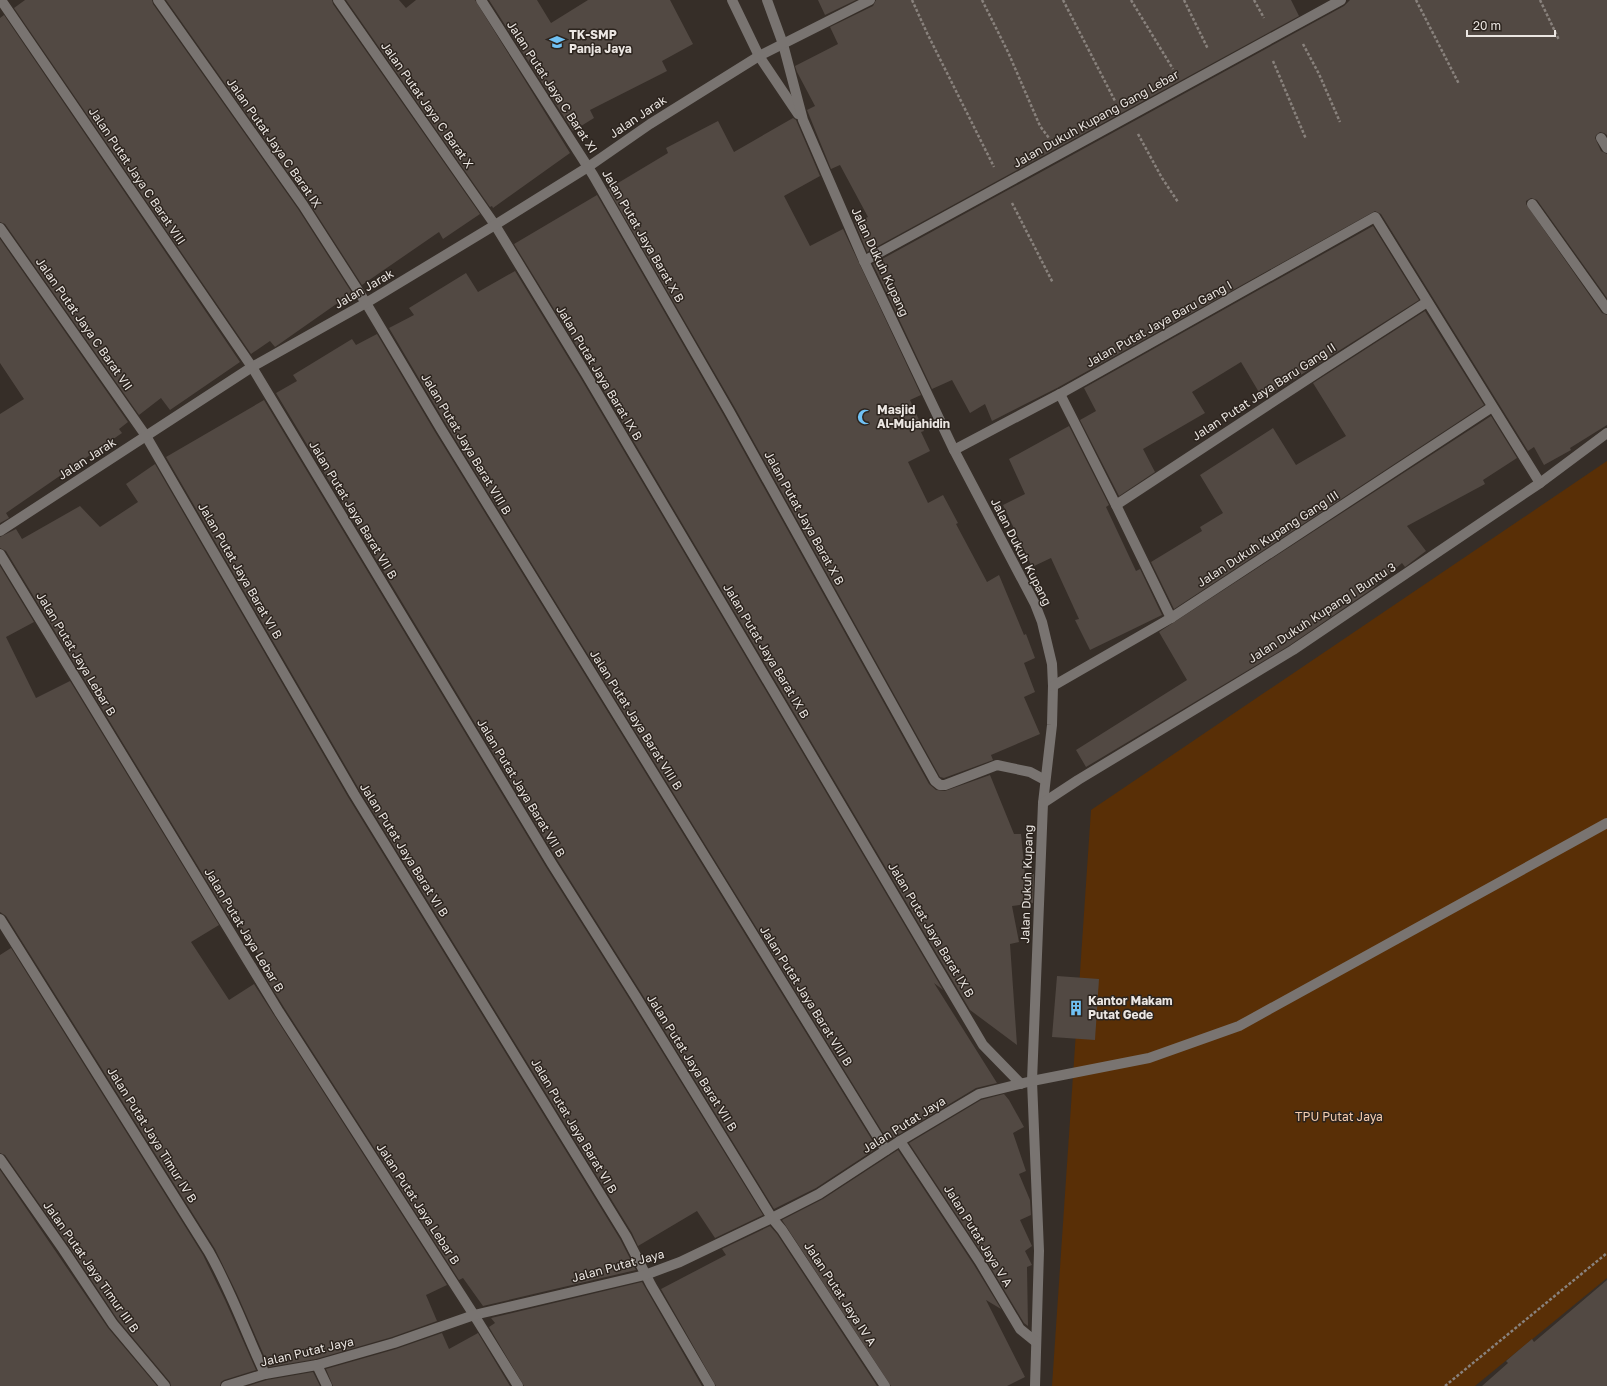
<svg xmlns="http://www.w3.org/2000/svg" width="1607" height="1386" font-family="'Golos Text',sans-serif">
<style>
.green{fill:#592f06}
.building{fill:#524943}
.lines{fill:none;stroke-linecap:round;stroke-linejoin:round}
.path{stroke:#89827d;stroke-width:2.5;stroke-dasharray:3 2;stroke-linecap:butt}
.minor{stroke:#797471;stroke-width:10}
.labels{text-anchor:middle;stroke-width:3;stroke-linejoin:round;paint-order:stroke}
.poi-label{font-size:12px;font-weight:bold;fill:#ebe6e2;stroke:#2c241e;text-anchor:start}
.street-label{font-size:12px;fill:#ebe6e2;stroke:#2c241e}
.park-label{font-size:12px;fill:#f4ccaf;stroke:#2c241e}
</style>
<rect width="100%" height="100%" fill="#362e28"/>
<polygon class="green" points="1607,461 1607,1278 1475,1386 1052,1386 1091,810"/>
<g class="building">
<polygon points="25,0 152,0 153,4 298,209 352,293 275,347 270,341 251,354 14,8"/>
<polygon points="166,0 332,0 333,4 480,214 443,239 439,232 362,285 308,201"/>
<polygon points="346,0 399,0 406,8 416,0 475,0 570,153 493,208 492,206 490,207"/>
<polygon points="489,0 537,0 551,23 588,0 670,0 693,44 662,61 667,71 590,110 594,118 573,131"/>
<polygon points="818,0 856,0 825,15"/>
<polygon points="876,0 1291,0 1299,16 867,252 855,223 868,217 840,165 831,169 807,110 815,106 797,72 795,66 838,44 830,27 873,6"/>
<polygon points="1350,0 1607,0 1607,135 1604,133 1600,132 1596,135 1595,138 1601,151 1607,154 1607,298 1537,200 1531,198 1526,201 1526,204 1602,313 1607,315 1607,425 1570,448 1571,450 1544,465 1534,447 1528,451 1381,214 1375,211 1057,388 992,421 985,404 970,413 952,380 932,389 873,264 1344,6"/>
<polygon points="4,15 240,362 170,410 161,398 139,415 5,224 0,222 0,18"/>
<polygon points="793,118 796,120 820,176 784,196 810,246 843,229 921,395 910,400 924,431 921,432 930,451 908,462 928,503 943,495 958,523 956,524 987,582 999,575 1024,635 1026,634 1035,658 1024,663 1035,692 1024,697 1040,734 991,755 993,760 944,778 940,777 735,408 608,189 668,153 666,148 718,121 734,152"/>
<polygon points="597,195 723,414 929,784 936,790 945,791 990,775 1014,834 1021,834 1025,875 1034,874 1033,903 1012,906 1019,942 1010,944 1017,1045 970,1010 592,371 514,244"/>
<polygon points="1373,226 1419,300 1263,399 1241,362 1192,392 1205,413 1143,449 1155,472 1119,496 1080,420 1096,411 1084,388"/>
<polygon points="0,239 128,422 119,429 122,433 6,513 9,518 0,523 0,414 24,399 0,363"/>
<polygon points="515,271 580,377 943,990 934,983 997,1083 976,1088 888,1141 447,426 389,328 414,315 409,308 466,273 478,292"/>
<polygon points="1425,311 1484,405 1174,609 1151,562 1202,531 1200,527 1223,513 1200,475 1273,428 1296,465 1346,436 1313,383"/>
<polygon points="377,334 435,432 877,1148 816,1188 774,1209 642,994 558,861 276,393 297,381 293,375 352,339 356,345"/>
<polygon points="264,400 546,867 630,1000 763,1215 715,1238 697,1211 638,1246 632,1233 360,791 166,457"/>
<polygon points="1491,416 1517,458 1483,480 1485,484 1407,526 1426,551 1405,567 1402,563 1372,589 1290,645 1086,767 1076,750 1187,680 1159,632"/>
<polygon points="1069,426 1109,505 1106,507 1136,571 1140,569 1162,615 1090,650 1075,620 1079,619 1051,558 1032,567 1003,505 1025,494 1009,459"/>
<polygon points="155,464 348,797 620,1239 636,1270 483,1306 463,1278 459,1280 285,1009 265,977 270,973 236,920 233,922 231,918 230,919 6,551 0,548 0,537 16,529 22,539 80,506 100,527 138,502 126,484"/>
<polygon points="0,566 34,622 6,637 36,698 70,681 219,925 191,942 229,1000 254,984 447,1285 426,1295 437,1321 392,1337 316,1359 269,1367 237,1294 215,1249 6,916 0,912"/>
<polygon points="11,948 203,1255 225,1300 256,1370 224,1380 221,1382 220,1386 171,1386 170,1382 118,1320 68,1245 5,1155 0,1153 0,955"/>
<polygon points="1057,976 1099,979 1095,1040 1052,1037"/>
<polygon points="1004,1094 1009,1100 1024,1127 1013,1133 1026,1171 1019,1174 1030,1200 1031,1215 1020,1220 1032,1246 1025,1251 1032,1265 1027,1267 1028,1326 1024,1323 985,1258 909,1143 981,1100"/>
<polygon points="898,1150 974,1265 1001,1309 986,1300 1025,1377 1007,1386 891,1386 782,1220 823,1199"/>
<polygon points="0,1170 108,1328 157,1386 0,1386"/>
<polygon points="770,1226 777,1234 877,1386 716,1386 661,1289 726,1255 722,1249"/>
<polygon points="1607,1280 1607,1386 1482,1386 1508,1363 1506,1361 1532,1339 1534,1342"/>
<polygon points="642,1282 702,1386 524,1386 489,1327 495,1323 491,1318"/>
<polygon points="442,1333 449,1349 478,1333 510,1386 333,1386 326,1369 396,1349"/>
<polygon points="313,1372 320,1386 248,1386 267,1380"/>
</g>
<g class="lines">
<g class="path">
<polyline points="912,0 927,33 994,167"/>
<polyline points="982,0 1008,52 1040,126 1049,138"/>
<polyline points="1063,0 1115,101"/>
<polyline points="1131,0 1173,69"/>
<polyline points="1184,0 1208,49"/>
<polyline points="1254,0 1264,18"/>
<polyline points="1416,0 1459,84"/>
<polyline points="1540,0 1559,40"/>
<polyline points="1303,44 1319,74 1340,122"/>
<polyline points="1273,61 1306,139"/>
<polyline points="1138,134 1162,178 1178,202"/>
<polyline points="1012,203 1053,283"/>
<polyline points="1445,1386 1607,1253"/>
</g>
<g class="minor">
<polyline points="1,0 252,367 552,864 636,997 772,1218 782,1230 885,1386"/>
<polyline points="158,0 303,205 366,303 441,429 886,1150"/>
<polyline points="338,0 495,225 586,374 983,1045 1021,1084"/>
<polyline points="481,0 593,175 729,411 935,781 940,785 945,785 997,765 1030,772 1045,780"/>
<polyline points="732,0 759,56 798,114"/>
<polyline points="767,0 783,44 803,120 864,261 954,450 1035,604 1042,622 1052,664 1053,686 1052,725 1043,803 1032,1081 1039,1251 1035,1386"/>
<polyline points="1601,138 1607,148"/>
<polyline points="1532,204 1607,309"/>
<polyline points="0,228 146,436 354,794 626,1236 651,1285 710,1386"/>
<polyline points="864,261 1341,0"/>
<polyline points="1060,394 1116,505 1171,618"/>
<polyline points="954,450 1060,394 1375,217 1540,483"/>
<polyline points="1116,505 1323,369 1427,302"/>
<polyline points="0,531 252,367 366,303 495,225 588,167 650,124 759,56 870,0"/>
<polyline points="0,554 279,1012 474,1315 518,1386"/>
<polyline points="1053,686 1171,618 1492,407"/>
<polyline points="1043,803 1078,780 1293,650 1540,483 1607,433"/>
<path d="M0,919L209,1252C231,1291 246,1333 265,1374"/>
<polyline points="900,1141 980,1262 1020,1329 1036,1342"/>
<polyline points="0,1159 63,1249 113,1324 165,1386"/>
<polyline points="317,1365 327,1386"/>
<polyline points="226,1386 265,1374 317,1365 394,1343 474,1315 645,1275 680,1262 772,1218 819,1194 900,1141 979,1094 1032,1081 1149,1058 1239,1026 1607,823"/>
</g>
</g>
<defs>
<g id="school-bare" transform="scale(1.2)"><path d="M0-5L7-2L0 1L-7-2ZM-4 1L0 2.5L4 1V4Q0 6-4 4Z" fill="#70c1f4" stroke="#2c241e" stroke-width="2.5" paint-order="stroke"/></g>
<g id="mosque-bare" transform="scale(1.2)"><path d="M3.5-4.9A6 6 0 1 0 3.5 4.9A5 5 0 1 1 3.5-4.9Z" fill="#70c1f4" stroke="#2c241e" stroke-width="2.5" paint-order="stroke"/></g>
<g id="building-bare" transform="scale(1.2)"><path d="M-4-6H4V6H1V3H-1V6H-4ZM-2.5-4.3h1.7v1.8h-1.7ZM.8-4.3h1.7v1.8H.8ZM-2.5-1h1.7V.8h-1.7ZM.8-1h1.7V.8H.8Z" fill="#70c1f4" stroke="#2c241e" stroke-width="2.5" paint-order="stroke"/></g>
</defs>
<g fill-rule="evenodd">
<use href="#school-bare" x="557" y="42"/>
<use href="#mosque-bare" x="865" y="417"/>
<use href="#building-bare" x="1076" y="1008"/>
</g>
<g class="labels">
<g class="poi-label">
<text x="569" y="39">TK-SMP<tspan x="569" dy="14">Panja Jaya</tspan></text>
<text x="877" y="414">Masjid<tspan x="877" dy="14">Al-Mujahidin</tspan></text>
<text x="1088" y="1005">Kantor Makam<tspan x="1088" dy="14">Putat Gede</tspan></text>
</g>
<g class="street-label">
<text transform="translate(552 87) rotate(57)" y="4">Jalan Putat Jaya C Barat XI</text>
<text transform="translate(427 105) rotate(55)" y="4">Jalan Putat Jaya C Barat X</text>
<text transform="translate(638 117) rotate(-34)" y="4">Jalan Jarak</text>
<text transform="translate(1096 119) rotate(-29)" y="4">Jalan Dukuh Kupang Gang Lebar</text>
<text transform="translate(274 143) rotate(55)" y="4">Jalan Putat Jaya C Barat IX</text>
<text transform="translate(137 176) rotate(56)" y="4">Jalan Putat Jaya C Barat VIII</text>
<text transform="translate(643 236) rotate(60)" y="4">Jalan Putat Jaya Barat X B</text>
<text transform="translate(880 262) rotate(65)" y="4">Jalan Dukuh Kupang</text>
<text transform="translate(364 289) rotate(-30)" y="4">Jalan Jarak</text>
<text transform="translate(84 324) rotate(55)" y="4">Jalan Putat Jaya C Barat VII</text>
<text transform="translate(1159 324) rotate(-29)" y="4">Jalan Putat Jaya Baru Gang I</text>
<text transform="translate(599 373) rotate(59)" y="4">Jalan Putat Jaya Barat IX B</text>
<text transform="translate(1264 392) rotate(-33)" y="4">Jalan Putat Jaya Baru Gang II</text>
<text transform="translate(466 444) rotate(59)" y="4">Jalan Putat Jaya Barat VIII B</text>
<text transform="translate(87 459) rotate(-33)" y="4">Jalan Jarak</text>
<text transform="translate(353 510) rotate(59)" y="4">Jalan Putat Jaya Barat VII B</text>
<text transform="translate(804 518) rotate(61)" y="4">Jalan Putat Jaya Barat X B</text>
<text transform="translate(1268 539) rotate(-33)" y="4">Jalan Dukuh Kupang Gang III</text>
<text transform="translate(1021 552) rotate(63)" y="4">Jalan Dukuh Kupang</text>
<text transform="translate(240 571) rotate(60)" y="4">Jalan Putat Jaya Barat VI B</text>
<text transform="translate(1322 613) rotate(-33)" y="4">Jalan Dukuh Kupang I Buntu 3</text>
<text transform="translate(766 651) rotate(59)" y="4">Jalan Putat Jaya Barat IX B</text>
<text transform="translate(76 654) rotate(59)" y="4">Jalan Putat Jaya Lebar B</text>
<text transform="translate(636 720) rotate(58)" y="4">Jalan Putat Jaya Barat VIII B</text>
<text transform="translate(521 788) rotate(59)" y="4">Jalan Putat Jaya Barat VII B</text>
<text transform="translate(404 850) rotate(58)" y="4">Jalan Putat Jaya Barat VI B</text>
<text transform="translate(1027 884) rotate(-88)" y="4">Jalan Dukuh Kupang</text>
<text transform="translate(244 930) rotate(59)" y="4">Jalan Putat Jaya Lebar B</text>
<text transform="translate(931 930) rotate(59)" y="4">Jalan Putat Jaya Barat IX B</text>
<text transform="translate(806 996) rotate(58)" y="4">Jalan Putat Jaya Barat VIII B</text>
<text transform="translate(692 1063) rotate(58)" y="4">Jalan Putat Jaya Barat VII B</text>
<text transform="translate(904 1125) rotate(-32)" y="4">Jalan Putat Jaya</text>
<text transform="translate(574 1126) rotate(59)" y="4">Jalan Putat Jaya Barat VI B</text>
<text transform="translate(152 1135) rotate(58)" y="4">Jalan Putat Jaya Timur IV B</text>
<text transform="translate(418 1204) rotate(57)" y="4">Jalan Putat Jaya Lebar B</text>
<text transform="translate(978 1236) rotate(58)" y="4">Jalan Putat Jaya V A</text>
<text transform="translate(618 1266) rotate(-15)" y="4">Jalan Putat Jaya</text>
<text transform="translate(91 1267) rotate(55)" y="4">Jalan Putat Jaya Timur III B</text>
<text transform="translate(840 1294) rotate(57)" y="4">Jalan Putat Jaya IV A</text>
<text transform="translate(307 1352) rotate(-13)" y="4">Jalan Putat Jaya</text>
</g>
<g class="park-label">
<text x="1339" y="1121">TPU Putat Jaya</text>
</g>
</g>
<path d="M1467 30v6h88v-6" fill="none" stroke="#ebe6e2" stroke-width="2"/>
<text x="1473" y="30" font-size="12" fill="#ebe6e2" stroke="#2c241e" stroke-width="3" paint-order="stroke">20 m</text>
</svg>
